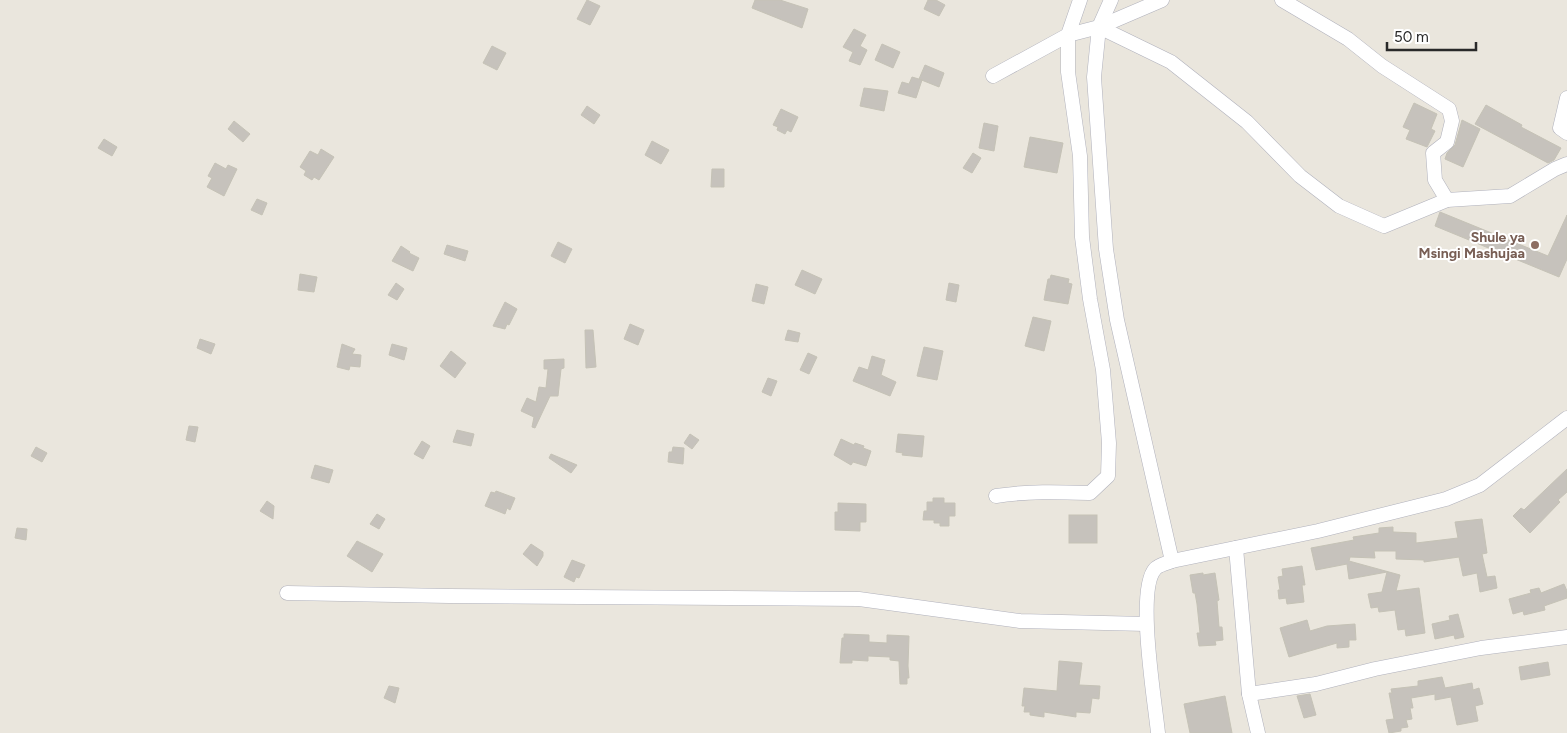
<svg xmlns="http://www.w3.org/2000/svg" width="1567" height="733" font-family="Figtree,sans-serif">
<style>
.building{fill:#c6c2bc;stroke:#c5c2b6}
.lines{fill:none;stroke-linecap:round;stroke-linejoin:round}
.street-casing{stroke:#b0b1bc;stroke-width:15}
.street{stroke:#fff;stroke-width:14}
.education-dot{fill:#8d6e63;stroke:#fff;stroke-width:2}
.labels{text-anchor:middle;stroke-width:4;stroke-linejoin:round;paint-order:stroke}
.education-label{font-size:14px;font-weight:bold;fill:#785e54;stroke:#fff;text-anchor:end}
</style>
<rect width="100%" height="100%" fill="#eae6dd"/>
<g class="building">
<polygon points="587,0 600,6 590,25 577,19"/>
<polygon points="755,0 780,0 808,9 802,28 752,8"/>
<polygon points="928,0 936,0 945,5 939,16 924,9"/>
<polygon points="854,29 866,35 860,46 867,50 860,65 849,61 853,52 843,47"/>
<polygon points="882,44 900,52 893,68 875,60"/>
<polygon points="492,46 506,53 497,70 483,63"/>
<polygon points="925,65 944,73 939,87 919,79"/>
<polygon points="912,77 922,80 916,98 898,93 902,82 909,84"/>
<polygon points="864,88 888,91 884,111 860,106"/>
<polygon points="1414,103 1437,114 1431,129 1435,131 1427,147 1406,139 1410,130 1403,127"/>
<polygon points="1486,105 1522,125 1521,127 1561,148 1554,160 1548,163 1475,124"/>
<polygon points="587,106 600,115 594,124 581,115"/>
<polygon points="781,109 798,117 791,132 787,130 785,134 777,130 778,127 773,125"/>
<polygon points="1462,120 1480,129 1463,167 1445,159 1447,153 1455,145"/>
<polygon points="234,121 250,134 243,142 228,129"/>
<polygon points="984,123 998,126 994,151 979,148"/>
<polygon points="1030,137 1063,143 1057,173 1024,167"/>
<polygon points="104,139 117,147 112,156 98,148"/>
<polygon points="652,141 669,150 661,164 645,155"/>
<polygon points="321,149 334,157 319,180 314,177 312,180 304,175 306,171 300,167 310,151 318,155"/>
<polygon points="973,153 981,158 972,173 963,168"/>
<polygon points="215,163 226,169 228,165 237,169 224,196 207,187 212,178 208,176"/>
<polygon points="712,169 724,169 724,187 711,187"/>
<polygon points="257,199 267,203 262,215 251,210"/>
<polygon points="1440,212 1548,256 1567,215 1567,259 1559,277 1435,226"/>
<polygon points="558,242 572,249 565,263 551,256"/>
<polygon points="447,245 468,251 465,261 444,254"/>
<polygon points="401,246 410,252 409,253 419,258 413,271 392,261"/>
<polygon points="802,270 822,279 815,294 795,285"/>
<polygon points="300,274 317,277 314,292 298,290"/>
<polygon points="1051,275 1069,279 1068,283 1072,284 1068,304 1044,300 1048,279 1050,279"/>
<polygon points="396,283 404,289 397,300 388,295"/>
<polygon points="949,283 959,285 956,302 946,300"/>
<polygon points="756,284 768,287 764,304 752,301"/>
<polygon points="505,302 517,309 509,325 507,324 505,329 493,326"/>
<polygon points="1033,317 1051,321 1044,351 1025,346"/>
<polygon points="630,324 644,330 638,345 624,339"/>
<polygon points="585,330 593,330 596,367 586,368"/>
<polygon points="788,330 800,333 798,342 785,340"/>
<polygon points="200,339 215,344 211,354 197,348"/>
<polygon points="342,344 355,349 352,354 361,355 360,367 350,366 349,370 337,367"/>
<polygon points="392,344 407,348 404,360 389,355"/>
<polygon points="924,347 943,351 937,380 917,376"/>
<polygon points="451,351 466,363 455,378 440,366"/>
<polygon points="808,353 817,357 809,374 800,370"/>
<polygon points="872,356 885,360 881,375 896,382 890,396 853,381 859,367 868,370"/>
<polygon points="564,359 564,368 561,369 558,396 550,396 535,428 532,427 534,417 521,411 527,398 536,402 539,387 546,388 548,369 544,369 544,360"/>
<polygon points="768,378 777,381 771,396 762,392"/>
<polygon points="189,426 198,427 195,442 186,440"/>
<polygon points="457,430 474,434 471,446 453,442"/>
<polygon points="690,434 699,440 692,449 684,443"/>
<polygon points="898,434 924,436 922,457 902,455 903,453 896,452"/>
<polygon points="841,439 854,445 855,443 864,446 863,448 871,451 866,466 853,462 851,465 834,455"/>
<polygon points="422,441 430,446 423,459 414,454"/>
<polygon points="36,447 47,453 42,462 31,456"/>
<polygon points="673,447 684,448 683,464 668,462 669,452 672,452"/>
<polygon points="551,454 577,465 571,473 549,458"/>
<polygon points="315,465 333,470 329,483 311,478"/>
<polygon points="1567,469 1567,492 1558,500 1560,502 1530,533 1513,516 1521,508 1524,510"/>
<polygon points="496,491 515,498 510,510 507,508 505,514 485,506 491,492 495,493"/>
<polygon points="933,498 944,498 944,503 955,503 955,516 949,516 949,526 940,526 940,523 934,523 934,520 923,520 924,511 927,511 927,502 933,502"/>
<polygon points="267,501 274,506 273,519 260,511"/>
<polygon points="838,503 866,504 866,522 860,522 860,531 835,530 835,512 838,512"/>
<polygon points="377,514 385,519 379,529 370,524"/>
<rect x="1069" y="515" width="28" height="28"/>
<polygon points="1482,519 1487,553 1482,554 1487,577 1495,576 1497,588 1480,592 1477,573 1463,576 1459,557 1424,562 1424,560 1396,559 1396,551 1374,551 1375,558 1350,557 1349,561 1400,575 1396,591 1419,588 1425,633 1406,636 1405,629 1398,630 1395,610 1379,612 1378,607 1371,608 1368,594 1382,592 1387,572 1349,579 1347,564 1316,570 1311,548 1354,540 1353,537 1379,533 1379,528 1393,527 1393,532 1416,533 1416,543 1458,538 1455,522"/>
<polygon points="17,528 27,529 26,540 15,538"/>
<polygon points="357,541 383,554 372,572 347,556"/>
<polygon points="531,544 543,552 543,556 537,566 523,554"/>
<polygon points="572,560 585,565 579,578 576,577 574,582 564,577"/>
<polygon points="1302,566 1305,585 1302,585 1304,602 1287,604 1286,598 1279,599 1278,590 1280,590 1278,577 1283,576 1282,569"/>
<polygon points="1203,573 1203,575 1215,573 1219,600 1217,601 1219,627 1222,627 1223,640 1215,641 1216,645 1199,646 1197,633 1200,633 1197,604 1195,593 1193,593 1190,575"/>
<polygon points="1564,584 1567,591 1567,598 1544,606 1545,610 1524,615 1523,611 1513,614 1509,599 1531,593 1530,590 1539,588 1541,593"/>
<polygon points="1458,614 1464,637 1455,639 1454,635 1435,639 1432,624 1450,620 1449,616"/>
<polygon points="1307,620 1310,631 1327,626 1355,624 1356,640 1349,640 1349,647 1337,648 1337,643 1289,657 1280,628"/>
<polygon points="844,634 869,635 869,642 887,643 887,635 909,636 908,666 909,678 907,678 907,684 900,684 899,661 890,660 890,657 868,656 868,661 852,660 852,663 840,663 842,638 844,638"/>
<polygon points="1059,661 1082,663 1079,685 1100,686 1099,699 1092,698 1090,713 1076,712 1076,717 1044,712 1044,717 1030,715 1030,712 1024,712 1025,706 1022,706 1024,688 1057,691"/>
<polygon points="1548,662 1550,675 1521,680 1519,667"/>
<polygon points="1442,677 1445,688 1472,683 1473,690 1479,688 1483,704 1475,706 1478,721 1457,725 1451,697 1435,700 1435,694 1411,698 1413,708 1410,708 1412,719 1406,720 1408,727 1401,728 1401,731 1389,733 1386,720 1394,719 1389,693 1392,693 1391,689 1418,686 1418,681"/>
<polygon points="389,686 399,688 395,703 384,698"/>
<polygon points="1310,694 1316,715 1304,718 1297,696"/>
<polygon points="1225,696 1232,733 1190,733 1184,704"/>
</g>
<g class="lines">
<g class="street-casing">
<g id="street">
<polyline points="1111,0 1099,27 1094,77 1106,249 1117,320 1172,561"/>
<polyline points="1282,0 1348,39 1382,66 1449,109 1452,121 1447,142 1433,153 1435,180 1447,200"/>
<polyline points="1099,27 1171,62 1247,122 1300,176 1339,206 1384,226 1447,200 1510,196 1555,169 1567,164"/>
<polyline points="993,76 1068,35 1099,27 1162,0"/>
<polyline points="1567,98 1560,128 1567,133"/>
<path d="M996,496C1028,491 1058,492 1090,493L1108,476L1109,443L1103,370L1090,299L1082,237L1080,156L1068,72V35L1080,0"/>
<polyline points="1236,548 1249,694 1258,733"/>
<polyline points="287,593 449,596 859,599 1020,621 1146,624"/>
<polyline points="1249,694 1316,684 1375,669 1481,648 1567,637"/>
<path d="M1158,733C1155,702 1136,590 1155,569C1158,565 1167,563 1172,561L1318,531L1446,499L1480,485L1567,418"/>
</g>
</g>
<use href="#street" class="street"/>
</g>
<circle class="education-dot" cx="1535" cy="245" r="5"/>
<g class="labels">
<g class="education-label">
<text x="1525" y="242">Shule ya<tspan x="1525" dy="16">Msingi Mashujaa</tspan></text>
</g>
</g>
<path d="M1387 42v8h89v-8" fill="none" stroke="#292929" stroke-width="2.5"/>
<text x="1394" y="42" font-size="15" fill="#292929" stroke="#ffffff" stroke-width="4" paint-order="stroke">50 m</text>
</svg>
